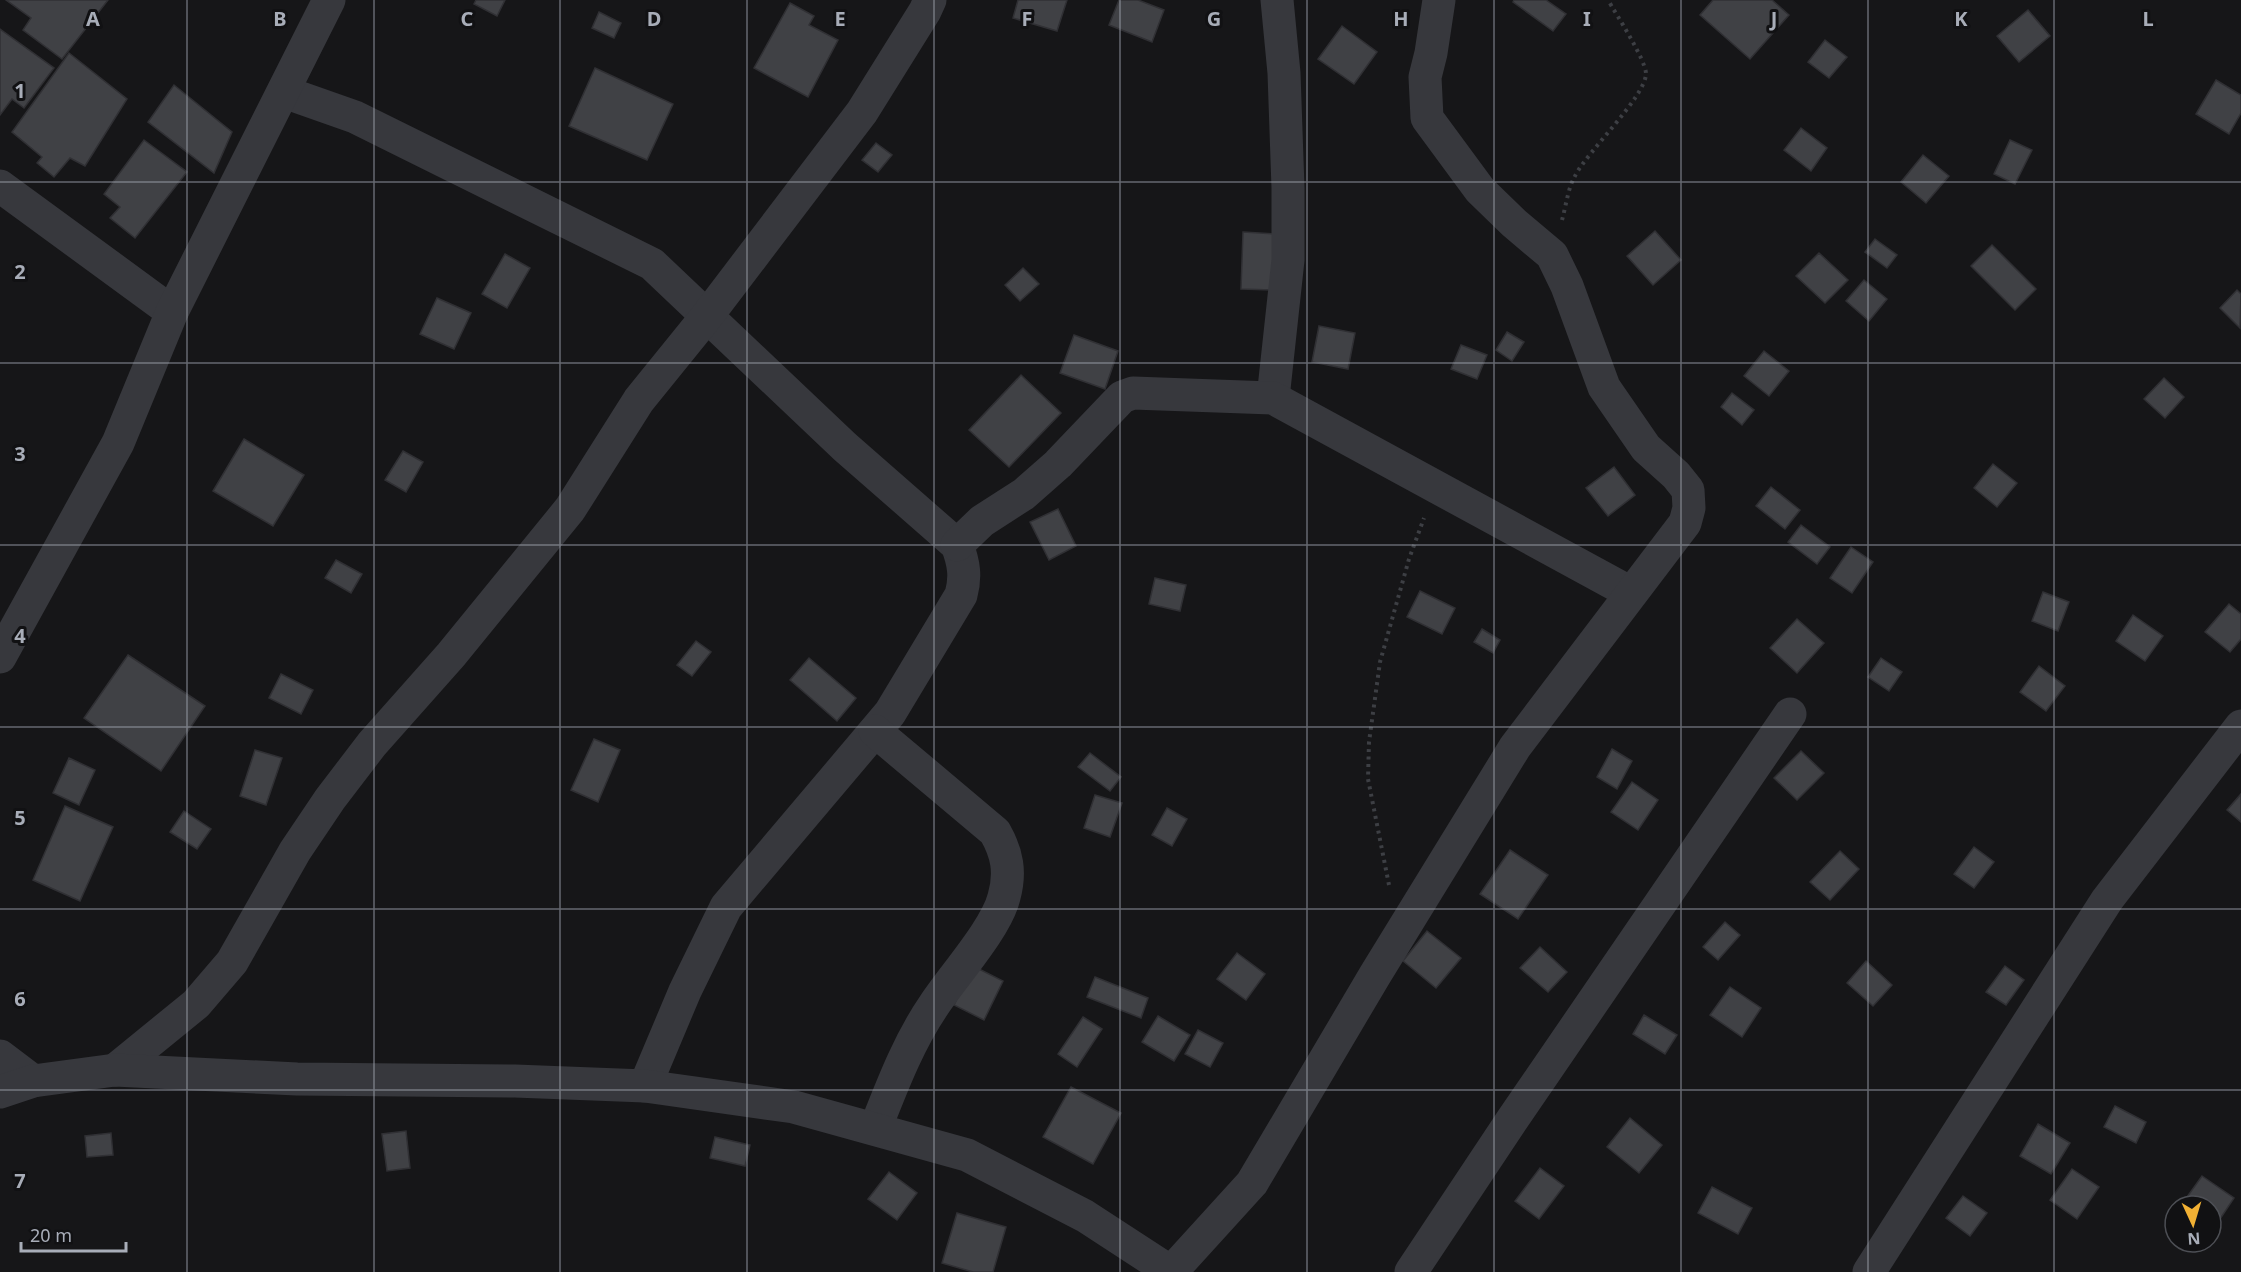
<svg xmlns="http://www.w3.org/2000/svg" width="2241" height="1272" font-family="'Noto Sans',sans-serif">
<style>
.building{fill:#404145;stroke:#303034;stroke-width:1.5}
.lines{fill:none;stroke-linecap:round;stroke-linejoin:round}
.path{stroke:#3d3f44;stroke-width:4;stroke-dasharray:3 4.5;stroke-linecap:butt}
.minor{stroke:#37383d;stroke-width:33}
.grid{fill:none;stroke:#a8adb8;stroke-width:1.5;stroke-opacity:0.55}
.grid-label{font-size:20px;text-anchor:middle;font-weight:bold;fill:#a8adb8;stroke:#111113;stroke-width:6;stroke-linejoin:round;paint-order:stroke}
</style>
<rect width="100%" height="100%" fill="#161618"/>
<g class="building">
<polygon points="6,0 108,0 62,59 23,30 31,18"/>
<polygon points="476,0 505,0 497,16 474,4"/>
<polygon points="1018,0 1067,0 1057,31 1013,18"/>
<polygon points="1119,0 1138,0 1164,10 1152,42 1109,25"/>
<polygon points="1514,0 1546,0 1566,14 1553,31 1513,2"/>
<polygon points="1713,0 1772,0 1789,15 1750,59 1700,15"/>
<polygon points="790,3 814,16 809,25 838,40 808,97 754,68"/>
<polygon points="2028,10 2050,36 2019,62 1997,36"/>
<polygon points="599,12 621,23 614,38 592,28"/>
<polygon points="1342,26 1377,52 1354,84 1318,59"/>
<polygon points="0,29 54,68 24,108 12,99 0,115"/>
<polygon points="1825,40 1847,57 1829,78 1808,62"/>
<polygon points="69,53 127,99 85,166 70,158 54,177 37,163 42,157 12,132"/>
<polygon points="595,68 673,104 647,160 569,126"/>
<polygon points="2216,80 2241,95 2241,113 2229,134 2196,114"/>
<polygon points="174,85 232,132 214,173 148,122"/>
<polygon points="1801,128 1827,148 1811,171 1784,150"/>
<polygon points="144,140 187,172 135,238 110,218 120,207 104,194"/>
<polygon points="2010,140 2032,150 2015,184 1994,174"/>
<polygon points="876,143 892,155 878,172 862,160"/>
<polygon points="1923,155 1949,176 1926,203 1901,182"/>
<polygon points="1655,231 1681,260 1653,285 1627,256"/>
<polygon points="1243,232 1275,234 1273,290 1241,289"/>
<polygon points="1875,239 1897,255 1887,268 1865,252"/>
<polygon points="1992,245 2036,289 2015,310 1971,266"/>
<polygon points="1819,253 1848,280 1825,303 1796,276"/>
<polygon points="505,254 530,268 507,308 482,294"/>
<polygon points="1023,268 1039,284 1020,301 1005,285"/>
<polygon points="1864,280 1887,299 1869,321 1846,301"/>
<polygon points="2237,290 2241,294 2240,328 2220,308"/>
<polygon points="437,298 471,313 454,349 420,334"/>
<polygon points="1319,326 1355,333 1348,369 1312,362"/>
<polygon points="1507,332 1524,342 1512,361 1496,350"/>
<polygon points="1074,335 1118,351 1105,389 1060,373"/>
<polygon points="1461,345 1487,355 1477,379 1451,369"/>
<polygon points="1764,351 1789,371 1769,396 1744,376"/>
<polygon points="1021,375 1061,413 1009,467 969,430"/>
<polygon points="2164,378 2184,397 2165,418 2144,399"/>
<polygon points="1732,393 1754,410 1742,425 1721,407"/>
<polygon points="244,439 304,475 273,526 213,491"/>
<polygon points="403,451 423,462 406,492 385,480"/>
<polygon points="1993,464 2017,483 1997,507 1974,488"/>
<polygon points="1614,467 1635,495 1608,516 1586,488"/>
<polygon points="1771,487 1800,510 1785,529 1756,506"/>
<polygon points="1058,509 1076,546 1049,560 1030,522"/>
<polygon points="1801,525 1830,547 1817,564 1788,542"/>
<polygon points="1851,547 1873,562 1852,593 1830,578"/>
<polygon points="336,560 362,574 351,593 325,578"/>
<polygon points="1155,578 1186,585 1180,611 1149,604"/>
<polygon points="1420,591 1455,608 1442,634 1407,617"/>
<polygon points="2043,592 2069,602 2058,631 2032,621"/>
<polygon points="2229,604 2241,614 2241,639 2230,652 2205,632"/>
<polygon points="2133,615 2163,636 2145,661 2116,641"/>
<polygon points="1797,619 1824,643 1797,673 1770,648"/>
<polygon points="1482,629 1500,640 1493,653 1474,642"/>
<polygon points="696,641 711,652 692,676 677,665"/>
<polygon points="128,655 205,706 161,771 84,718"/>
<polygon points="809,658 856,698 837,721 790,680"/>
<polygon points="1881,658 1902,672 1889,691 1868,677"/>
<polygon points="2039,666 2065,686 2046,711 2020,692"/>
<polygon points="281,674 313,690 301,714 269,698"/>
<polygon points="594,739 620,750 598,802 571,790"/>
<polygon points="1612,749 1632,761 1617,789 1597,777"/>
<polygon points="255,750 282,758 266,805 240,796"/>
<polygon points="1801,751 1824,773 1797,800 1774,778"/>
<polygon points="1090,753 1121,777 1110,791 1078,767"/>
<polygon points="69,758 95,770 79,805 53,793"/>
<polygon points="1632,782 1658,800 1638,830 1611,812"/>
<polygon points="2241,794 2241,822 2227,810"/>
<polygon points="1095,795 1122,803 1110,837 1084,828"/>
<polygon points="65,806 113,827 80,901 33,880"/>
<polygon points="1167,808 1187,819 1172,846 1152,835"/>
<polygon points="184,811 211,829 197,849 170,832"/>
<polygon points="1974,847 1994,862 1974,888 1954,874"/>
<polygon points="1510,850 1548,875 1518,919 1480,894"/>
<polygon points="1840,851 1859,869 1830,900 1810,882"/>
<polygon points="1725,922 1740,935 1718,960 1703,947"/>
<polygon points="1427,931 1461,958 1436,988 1403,961"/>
<polygon points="1540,947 1567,972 1548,992 1520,968"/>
<polygon points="1237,953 1265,974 1246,1000 1217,979"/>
<polygon points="1866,961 1892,985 1873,1006 1847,983"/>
<polygon points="973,966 1003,981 984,1020 954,1005"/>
<polygon points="2005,966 2024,980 2006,1005 1986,992"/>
<polygon points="1095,977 1148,998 1141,1018 1087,997"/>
<polygon points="1730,987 1761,1008 1742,1037 1710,1015"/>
<polygon points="1644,1015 1677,1035 1665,1054 1633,1034"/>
<polygon points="1158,1016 1190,1035 1174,1061 1142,1042"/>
<polygon points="1083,1017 1102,1029 1077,1067 1058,1054"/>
<polygon points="1198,1030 1223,1043 1210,1067 1185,1054"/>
<polygon points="1071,1087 1121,1113 1093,1164 1043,1137"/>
<polygon points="2115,1106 2146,1122 2136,1143 2104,1127"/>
<polygon points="1630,1118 1662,1145 1639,1173 1607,1147"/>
<polygon points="2038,1124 2070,1143 2051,1174 2020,1156"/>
<polygon points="406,1131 410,1168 387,1171 382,1134"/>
<polygon points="111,1133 113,1155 87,1157 85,1136"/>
<polygon points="715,1137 750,1145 745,1166 710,1158"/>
<polygon points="1540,1168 1564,1186 1539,1219 1515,1201"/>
<polygon points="2072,1169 2099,1187 2077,1219 2050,1200"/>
<polygon points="889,1172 917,1193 897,1220 868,1199"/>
<polygon points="2202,1176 2234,1198 2220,1219 2211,1213 2211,1206 2201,1206 2187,1197"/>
<polygon points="1712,1187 1752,1208 1738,1234 1698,1213"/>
<polygon points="1963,1196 1987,1213 1970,1236 1946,1218"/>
<polygon points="957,1213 1006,1227 993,1272 973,1272 942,1263"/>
</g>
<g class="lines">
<g class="path">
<path d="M1562,220C1566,206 1568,188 1575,176C1587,152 1645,97 1646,74C1646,60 1616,14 1608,0"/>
<polyline points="1389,885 1368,779 1369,742 1380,662 1409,559 1424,518"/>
</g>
<g class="minor">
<path d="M284,92L355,117L652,264L845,447L957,545C964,563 966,577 961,595L890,713L726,907L685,991L645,1086"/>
<polyline points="0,186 172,312"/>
<polyline points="1273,398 1288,260 1288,188 1284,73 1277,0"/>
<polyline points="957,545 982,521 1024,494 1058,464 1122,397 1133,393 1273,398 1631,593"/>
<polyline points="0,657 118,443 172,312 329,0"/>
<path d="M875,731L995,832C1007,853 1011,872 1004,897C996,929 953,976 934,1005C908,1043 892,1086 875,1129"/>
<polyline points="0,1056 33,1081"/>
<polyline points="115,1070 196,1004 232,962 295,851 330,799 372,744 451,655 570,509 639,400 707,316 862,112 925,11 930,0"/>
<polyline points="0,1092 33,1081 115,1070 297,1079 515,1081 645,1086 794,1107 967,1155 1085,1216 1171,1272 1252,1183 1375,975 1515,747 1685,523 1689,508 1688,490 1676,475 1646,448 1604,387 1567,286 1552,255 1514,223 1480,190 1427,118 1425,77 1431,53 1439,0"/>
<polyline points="1411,1272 1512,1120 1790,714"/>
<polyline points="1869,1272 2107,900 2241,726"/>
</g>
</g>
<path class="grid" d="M187,0V1272M374,0V1272M560,0V1272M747,0V1272M934,0V1272M1120,0V1272M1307,0V1272M1494,0V1272M1681,0V1272M1868,0V1272M2054,0V1272M0,182H2241M0,363H2241M0,545H2241M0,727H2241M0,909H2241M0,1090H2241"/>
<g class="grid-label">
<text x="93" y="26">A</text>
<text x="280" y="26">B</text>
<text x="467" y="26">C</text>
<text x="654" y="26">D</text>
<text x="840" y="26">E</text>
<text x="1027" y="26">F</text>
<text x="1214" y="26">G</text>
<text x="1401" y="26">H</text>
<text x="1587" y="26">I</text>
<text x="1774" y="26">J</text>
<text x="1961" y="26">K</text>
<text x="2148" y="26">L</text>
<text x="20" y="98">1</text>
<text x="20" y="279">2</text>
<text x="20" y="461">3</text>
<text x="20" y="643">4</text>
<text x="20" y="825">5</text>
<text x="20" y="1006">6</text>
<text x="20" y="1188">7</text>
</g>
<g transform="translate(2193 1224) rotate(176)"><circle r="28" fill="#111113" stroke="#4d4f55" stroke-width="1.5"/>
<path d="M0-4.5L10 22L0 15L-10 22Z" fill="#f2b134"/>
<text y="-9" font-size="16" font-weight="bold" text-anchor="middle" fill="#a8adb8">N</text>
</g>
<path d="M21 1242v9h105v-9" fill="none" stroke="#a8adb8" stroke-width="3"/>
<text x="30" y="1242" font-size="18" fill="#a8adb8" stroke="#111113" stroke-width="4.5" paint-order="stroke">20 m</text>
</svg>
